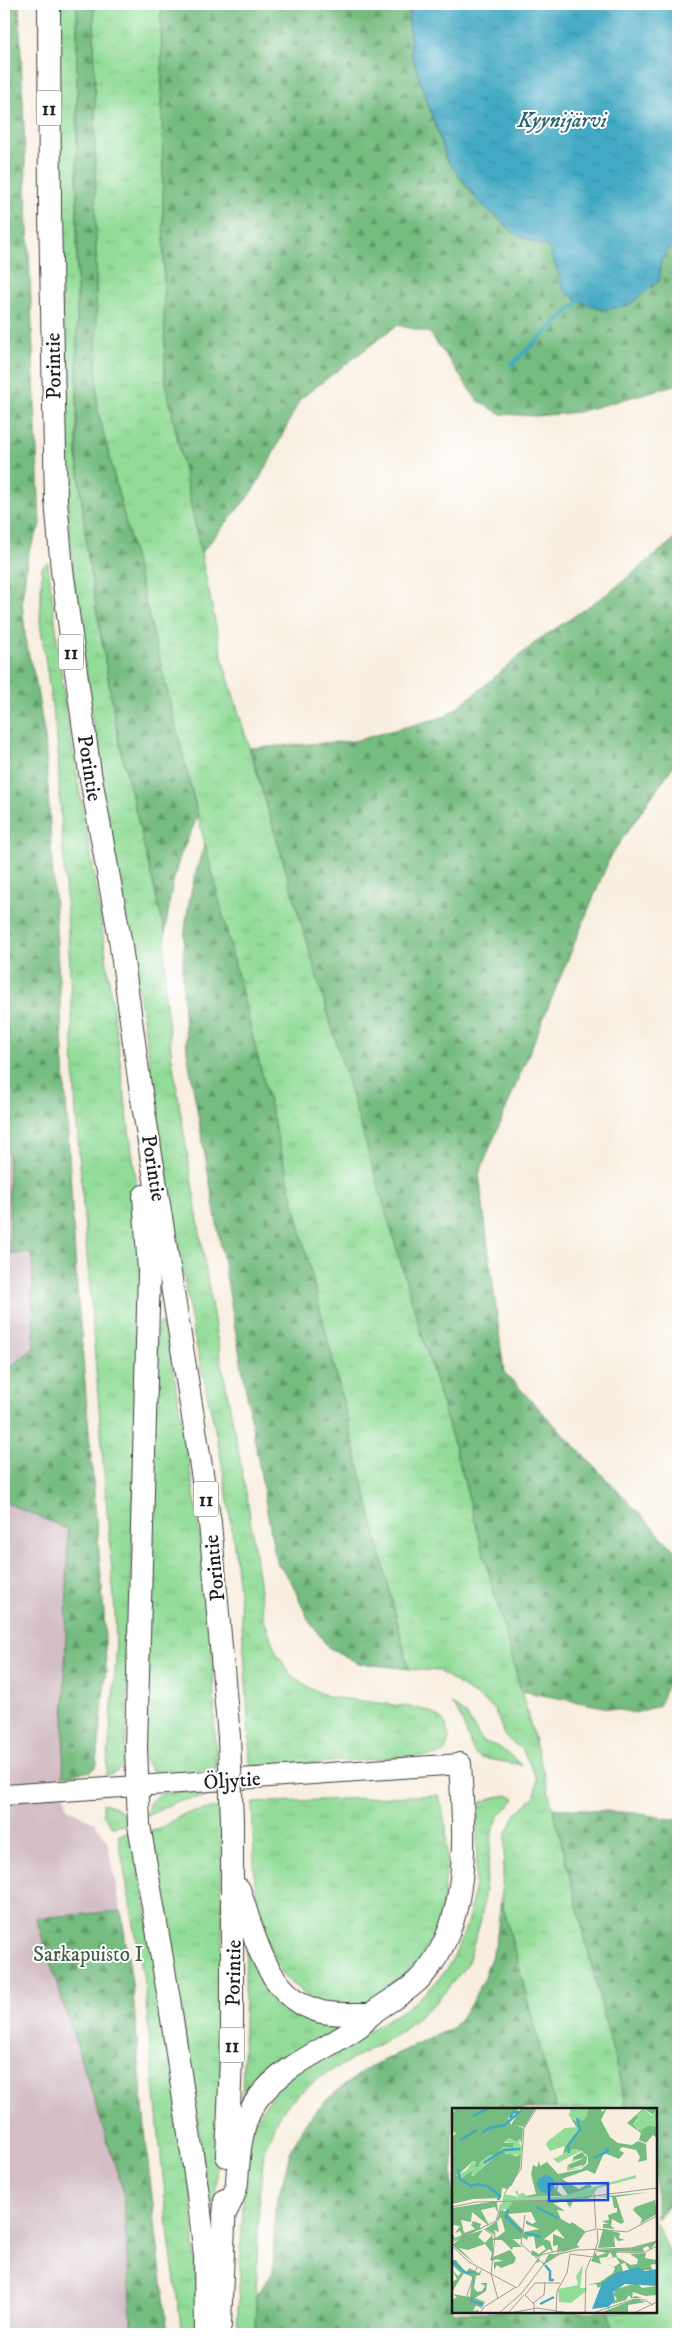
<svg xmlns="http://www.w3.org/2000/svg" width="682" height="2338" font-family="'IM FELL DW Pica',serif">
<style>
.industrial{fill:#d2bec4}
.grass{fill:url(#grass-tufts);stroke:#577c5a}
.forest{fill:url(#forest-firs);stroke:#486c4e}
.water{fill:url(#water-ripples);stroke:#306270}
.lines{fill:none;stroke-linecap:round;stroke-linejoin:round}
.stream{stroke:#43a9c3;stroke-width:4}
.secondary-casing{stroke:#3d3c39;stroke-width:22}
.trunk-casing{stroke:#3d3c39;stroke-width:24}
.secondary{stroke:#fff;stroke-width:20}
.trunk{stroke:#fff;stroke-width:22}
.trunk-bridge-casing{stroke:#3d3c39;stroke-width:24;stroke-linecap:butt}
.trunk-bridge{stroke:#fff;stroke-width:22}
.labels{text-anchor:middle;stroke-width:4;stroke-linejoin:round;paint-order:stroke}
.shield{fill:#fff;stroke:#606060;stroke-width:1}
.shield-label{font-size:20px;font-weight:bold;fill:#1c1c1c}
.street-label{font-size:21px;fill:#1c1c1c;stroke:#fff}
.park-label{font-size:21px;fill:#455f47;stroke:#fff}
.water-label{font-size:22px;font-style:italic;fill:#306270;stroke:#fff}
.inset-river{fill:none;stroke:#43a9c3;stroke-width:2.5}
.inset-road{fill:none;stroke:#a09a91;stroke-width:1}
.view{fill:#1d4ed8;fill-opacity:0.15;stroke:#1d4ed8;stroke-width:2.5}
.inset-edge{fill:none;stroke:#1c1c1c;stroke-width:2.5}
</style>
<defs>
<pattern id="grass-tufts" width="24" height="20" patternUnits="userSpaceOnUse" patternTransform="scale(1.25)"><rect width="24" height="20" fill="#92dc98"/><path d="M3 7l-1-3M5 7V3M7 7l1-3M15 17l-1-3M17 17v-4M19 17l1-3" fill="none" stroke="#7dbc82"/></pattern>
<pattern id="forest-firs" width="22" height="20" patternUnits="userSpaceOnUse" patternTransform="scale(1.25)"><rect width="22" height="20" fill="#75bc80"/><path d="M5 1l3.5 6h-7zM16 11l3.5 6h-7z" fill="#5f9868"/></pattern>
<pattern id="water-ripples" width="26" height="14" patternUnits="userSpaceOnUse" patternTransform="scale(1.25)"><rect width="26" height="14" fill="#43a9c3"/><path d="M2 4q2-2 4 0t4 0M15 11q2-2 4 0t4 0" fill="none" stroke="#37899e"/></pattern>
</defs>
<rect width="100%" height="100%" fill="#fff"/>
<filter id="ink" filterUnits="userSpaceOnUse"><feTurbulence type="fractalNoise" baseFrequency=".02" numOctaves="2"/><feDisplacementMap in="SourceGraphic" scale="10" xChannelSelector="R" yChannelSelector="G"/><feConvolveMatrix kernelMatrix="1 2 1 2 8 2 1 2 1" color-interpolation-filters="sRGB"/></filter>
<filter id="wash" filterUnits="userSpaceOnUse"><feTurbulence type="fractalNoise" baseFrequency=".0096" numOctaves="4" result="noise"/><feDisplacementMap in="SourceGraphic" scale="20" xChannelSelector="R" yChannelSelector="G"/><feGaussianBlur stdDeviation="1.12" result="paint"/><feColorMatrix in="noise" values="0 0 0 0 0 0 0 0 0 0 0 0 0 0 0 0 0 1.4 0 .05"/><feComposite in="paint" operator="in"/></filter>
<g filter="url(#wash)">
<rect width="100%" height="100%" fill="#f8eedf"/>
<g class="industrial">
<polygon points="4,954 10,1253 32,1253 34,1348 4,1371"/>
<polygon points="4,1502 68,1528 63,1776 67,1808 94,1822 107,1840 121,1911 36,1919 123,2190 132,2334 4,2334"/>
</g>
<g class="grass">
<path d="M59,4H77V455L88,559L118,738L165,933V995L172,1059L216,1333L248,1503L264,1620L276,1652L291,1675L308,1688L330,1697L410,1707L429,1711L439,1717L446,1725L449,1739L446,1749L441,1755L250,1767C246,1662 239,1557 220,1453C212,1413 202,1374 194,1335C171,1205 152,1073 131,943C120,879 106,815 97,751C81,649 69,547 63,444Z"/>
<polygon points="94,4 161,4 165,378 223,661 319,979 459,1462 553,1808 627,2109 556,2109 501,1899 506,1835 516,1814 535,1796 537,1779 522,1749 505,1737 494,1708 439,1671 409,1669 97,407"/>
<polygon points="48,563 66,711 98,897 143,1233 125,1761 118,1771 106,1776 116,1661 115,1612 76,1115 69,948 59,786 58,747 40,622 42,567"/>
<polygon points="161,1323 166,1327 196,1506 212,1634 216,1770 159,1774 150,1769 144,1760 157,1326"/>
<polygon points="451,1704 466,1715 482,1741 499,1747 522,1765 482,1758 474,1753 460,1716"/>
<polygon points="219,1791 220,1795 177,1801 154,1813 146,1815 150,1802 162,1793 172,1792"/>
<polygon points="439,1795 446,1828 447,1858 444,1895 436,1930 420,1959 394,1984 377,1997 351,2010 314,2002 281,1974 260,1923 255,1886 252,1803"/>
<path d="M508,1795L515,1799L499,1816L492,1833L481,1920L467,1965L438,2000L401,2032L320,2077L290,2101L275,2123L264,2151L259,2196L255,2334H237L245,2162C249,2143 252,2124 263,2108C306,2040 402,2035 447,1968C466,1938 473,1906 476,1871C478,1848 475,1826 480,1803L496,1797Z"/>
<path d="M103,1803C115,1806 126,1811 128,1824L113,1827L103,1814Z"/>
<path d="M212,1808L221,1809L223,2019L214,2231L210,2230C198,2096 174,1964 150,1831L160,1829L182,1815Z"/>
<polygon points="133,1832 190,2169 199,2334 182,2334 169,2238 144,1981 118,1835"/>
<path d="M246,1946C262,1975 275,2006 308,2019C317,2022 329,2023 339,2025L340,2030L242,2106Z"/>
<polygon points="656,2222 678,2272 678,2334 614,2334 608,2312 656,2312"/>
</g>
<g class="forest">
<polygon points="4,4 19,4 40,525 28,554 22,600 26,645 35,678 45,738 76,1274 104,1613 106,1669 97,1764 92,1771 63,1776 68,1529 4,1502 4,1371 34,1348 32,1254 10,1253 4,954"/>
<polygon points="77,4 94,4 97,407 198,816 180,856 172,886 165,933 118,737 88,559 77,455"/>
<polygon points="161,4 408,4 411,53 447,160 479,202 517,235 549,248 564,290 659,281 661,260 678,238 678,384 578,412 536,416 501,414 477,400 430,333 397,325 300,399 269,462 252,492 201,553 165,378"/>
<path d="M678,536V759L611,855L479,1174L504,1372L678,1554C678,1603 682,1662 658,1706L635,1713L521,1691L459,1462L250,748L354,741L446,716L477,692L537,641L610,592Z"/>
<path d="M205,843L409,1669L358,1663L328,1647L309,1621L291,1581L276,1562L187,1052C180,974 179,918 205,843Z"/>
<polygon points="553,1808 634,1813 678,1820 678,2197 656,2218 656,2109 627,2109"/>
<polygon points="501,1899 556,2109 453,2109 453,2312 608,2312 614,2334 255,2334 256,2296 273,2272 275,2208 291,2151 305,2123 331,2096 369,2067 452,2028 469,2007 483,1980 496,1943"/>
<polygon points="121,1911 132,1983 148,2162 168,2334 132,2334 123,2190 36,1918"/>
</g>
<polygon class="water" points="408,4 678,4 678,238 661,260 659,281 629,305 602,310 579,301 564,290 549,248 517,235 479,202 447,160 411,53"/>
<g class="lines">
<polyline class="stream" points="511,365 579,301"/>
</g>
</g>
<g filter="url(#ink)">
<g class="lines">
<g class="secondary-casing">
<polyline id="secondary" points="4,1795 460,1764"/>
</g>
<g class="trunk-casing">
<g id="trunk">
<polyline points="49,4 50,213 56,500 62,570 90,773 120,939 140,1086 210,1523 229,1737"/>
<polyline points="144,1196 149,1271 136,1747 139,1825 169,1999 198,2194 205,2256 206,2334"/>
<path d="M239,1889C255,1936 266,1998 322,2012C338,2015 356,2014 372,2014"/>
<polyline points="227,2156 232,2034 232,1822"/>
<path d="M224,2215C228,2207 233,2199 235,2191C238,2184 237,2176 238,2168C240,2144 243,2117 259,2097C286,2063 324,2051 358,2027C363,2024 367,2018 371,2014C389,2000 410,1991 425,1973C472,1917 464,1832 460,1764"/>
<polyline points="220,2325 225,2200"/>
</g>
</g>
<use href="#secondary" class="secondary"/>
<use href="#trunk" class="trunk"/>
<g class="trunk-bridge-casing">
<polyline id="trunk-bridge" points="229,1737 232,1822"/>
</g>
<use href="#trunk-bridge" class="trunk-bridge"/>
</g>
</g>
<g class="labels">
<g class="shield">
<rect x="36.5" y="90.5" width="25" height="35" rx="4"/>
<rect x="58.5" y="634.5" width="25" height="35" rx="4"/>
<rect x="193.5" y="1481.5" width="25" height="35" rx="4"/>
<rect x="219.5" y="2027.5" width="25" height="35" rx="4"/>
</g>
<g class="shield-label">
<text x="49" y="115">11</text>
<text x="71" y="659">11</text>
<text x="206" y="1506">11</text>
<text x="232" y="2052">11</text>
</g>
<g class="street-label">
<text transform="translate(53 366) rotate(-91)" y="7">Porintie</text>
<text transform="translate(90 768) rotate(81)" y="7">Porintie</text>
<text transform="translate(154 1168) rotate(81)" y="7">Porintie</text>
<text transform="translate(214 1568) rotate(-96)" y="7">Porintie</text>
<text transform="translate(232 1780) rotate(-4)" y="7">Öljytie</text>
<text transform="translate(233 1973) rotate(-89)" y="7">Porintie</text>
</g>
<g class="park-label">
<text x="88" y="1961">Sarkapuisto I</text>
</g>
<g class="water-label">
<text x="562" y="127">Kyynijärvi</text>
</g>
</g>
<g transform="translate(452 2108)">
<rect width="205" height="205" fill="#f8eedf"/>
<path d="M122,41L132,44L136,48L132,59L115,63V57L120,54L121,49L123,52L128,50L115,57L117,61L130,59L134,47L129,43L106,55L101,51ZM184,67V70L146,80L138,90L48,102L52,86L67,89L63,84L65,82L67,87L70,85H72L74,89H107Z" fill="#92dc98"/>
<path d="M0,0H68L56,10L59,17L69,0H84L72,19L63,17L71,20L68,60L60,77L55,81L50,80L49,90L21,91L0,96V30L4,25L0,23V3L3,4ZM57,30L64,34L68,31L71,39L68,47L63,48L53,42L45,46L51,39L61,40L62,35H52ZM38,47L44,48L21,68L19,67L23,60L9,70L6,67L21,53L24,54L22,60L27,59L28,54ZM119,0L118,9L127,15V10H133L136,0H149L150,4L155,0L149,12L158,29L166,35L180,37L186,33L194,36L195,52L186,54L188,49L184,42L170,39L167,42L172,45L167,51L152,45L143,66L135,62L110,71L127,81L137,75L140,79L116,87L107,74L105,83L111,88L74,89L71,85L74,88L84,86L79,66L81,57L85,59L87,53L88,58L95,54L106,66L130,61L136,56V48L130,43L122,41L111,46L113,38L128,25L117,7ZM89,68L99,69L105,78L98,83L87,82ZM192,0H205L201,7L193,1L181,16L186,22L197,17L205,19V30L201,27L194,35L187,32L189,25L175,15ZM130,44L135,50L134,56L117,61L116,57L132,50L122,52L121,49ZM198,84L164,89L172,114L169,116L160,111L159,118L163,121L151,120V116H156L150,113L157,112L156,107L165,104V100H162L160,89H146ZM142,90L121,93L118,100L114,93L101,95L113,103L105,102L109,111L118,116L120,114L133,123L125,137L128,139L108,145L91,157L89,153L84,155L86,151L92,155L97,146H103L111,143L105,144L106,137L101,138V126L113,131L105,121L92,131L98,133L101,144L97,141L86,149L79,147L80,142L87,146L94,141L91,137L84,141L82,128L76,129L75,132L70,129L72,124L87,121L74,116V112L80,116L84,114L79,104L56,106L72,123L69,131H61L70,139H61L60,142L50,132H41V149L58,142L64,150L62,155L49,160L45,157L42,162V154L51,153L44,151L41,153L38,152L40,145L33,136L16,142L7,140L23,156L0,137L11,128L31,122L26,129L33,135L40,127L41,131L47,128L53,123L49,109L45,114L47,124L42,122L44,127L33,121L45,113L48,102L54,103L61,94ZM203,92L205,106L188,116L190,111L181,102L183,99ZM45,93L46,105L43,99L29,102L37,117L0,133V124L3,130L10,127L8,123L3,125L8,118L1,117L0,100ZM20,104L36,117L27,122L29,116L21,113L19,117L23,121L12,125L9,112L19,114ZM151,121L168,125L167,130L173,132L166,133L162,128L163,139L146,140ZM205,133L198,142L196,138L191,140L192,144L154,143L168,144L164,145L165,149L179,157L185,156L186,151L178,146L194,145L193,150L205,152L204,156L198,157L201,162H177L173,155L169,156L171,163L146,180L144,176L135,177L148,174L161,165L163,160L155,156L162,159L168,155L164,149L154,151L161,149L158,144L155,149L147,150L149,156L139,153L144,144L145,148L154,145L144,142L181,140ZM0,152H4L14,165L17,160L27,165L30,160L28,167L24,168L22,180L25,184L30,183L33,178L28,175H35L34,183L23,190L33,194L30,199L24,197L21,203L26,202L28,205H0V192L5,189L0,186L18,189L20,169L12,165L0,184V174L5,171L0,162L6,168L9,165L0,157ZM185,175L190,180L205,178V187L193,188L181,184L180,189L184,188L190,190H179L177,187L174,192L160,196L165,191L161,186L164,181ZM183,191L194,194L176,197V205H148Z" fill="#75bc80" fill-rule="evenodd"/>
<path d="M119,0H136L135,9L130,13L127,10L125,16L126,13L118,9ZM193,1L200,8L205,1V19L197,17L188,23L181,16L186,11L185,7ZM57,30L63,34L69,31L67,35L71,40L68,47L53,46V42L45,46L51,39L61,40L62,35L51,34ZM38,47H44L22,67H19L23,61L9,70L4,67L14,63L21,53L24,55L22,60L27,59L28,54Z" fill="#92dc98"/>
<path d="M131,157L128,180H135L134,183L119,195L107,194L106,181L126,177L124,168Z" fill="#92dc98"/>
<path d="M126,19L128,25L113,38L98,43L94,37L96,33L113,20Z" fill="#92dc98"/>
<path d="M85 76a9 9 0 1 1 18 0a9 9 0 1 1-18 0ZM186,159L193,163L205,161V178L173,176L161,184L163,193L156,199L160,205L155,199L140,201L150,175L164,165Z" fill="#43a9c3"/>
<path class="inset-river" d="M21,8L37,0M30,25L37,20L53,17L67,4H61L58,10M8,32L25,22M117,45L116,37L128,22L125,10M142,50L156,43L155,40M32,55L52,42L68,41M6,61L8,71L19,78L26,76L37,79L48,88L46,92M84,99L106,110M56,101L54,109L70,124M73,125L89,129M0,153L14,165L22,164M93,157L98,163V172H102M20,189V193L31,197M88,196L102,189"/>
<path class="inset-road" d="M142,85L144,121M52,86L69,61L72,20L85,0M0,99L24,94L110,92L205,80M73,107L69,136L86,151M32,121L43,128L39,166L46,191M145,121L175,124L205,108M0,134L44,113L49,96M0,138L17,154L65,180M144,143L191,145L205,138M25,159L15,187L18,194L30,200M66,179L89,147L121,139L133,124L144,121M73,187L83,175H108M73,187L82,196V205M81,195L92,187L93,174M28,205L32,199L64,179M47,205L70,185L92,156L108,146L125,142L179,140L205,133M56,205L72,187M58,205L85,200L117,205M104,205L105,183L115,165L118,146L141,149L146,133L145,122M133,205L134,162L139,150M141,205L182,191L193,192L201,197M182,205L205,194"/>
<path class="view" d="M156,75V92L97,93V76Z"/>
<rect width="205" height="205" class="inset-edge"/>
</g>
<rect width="682" height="2338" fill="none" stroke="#fff" stroke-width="20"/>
</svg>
